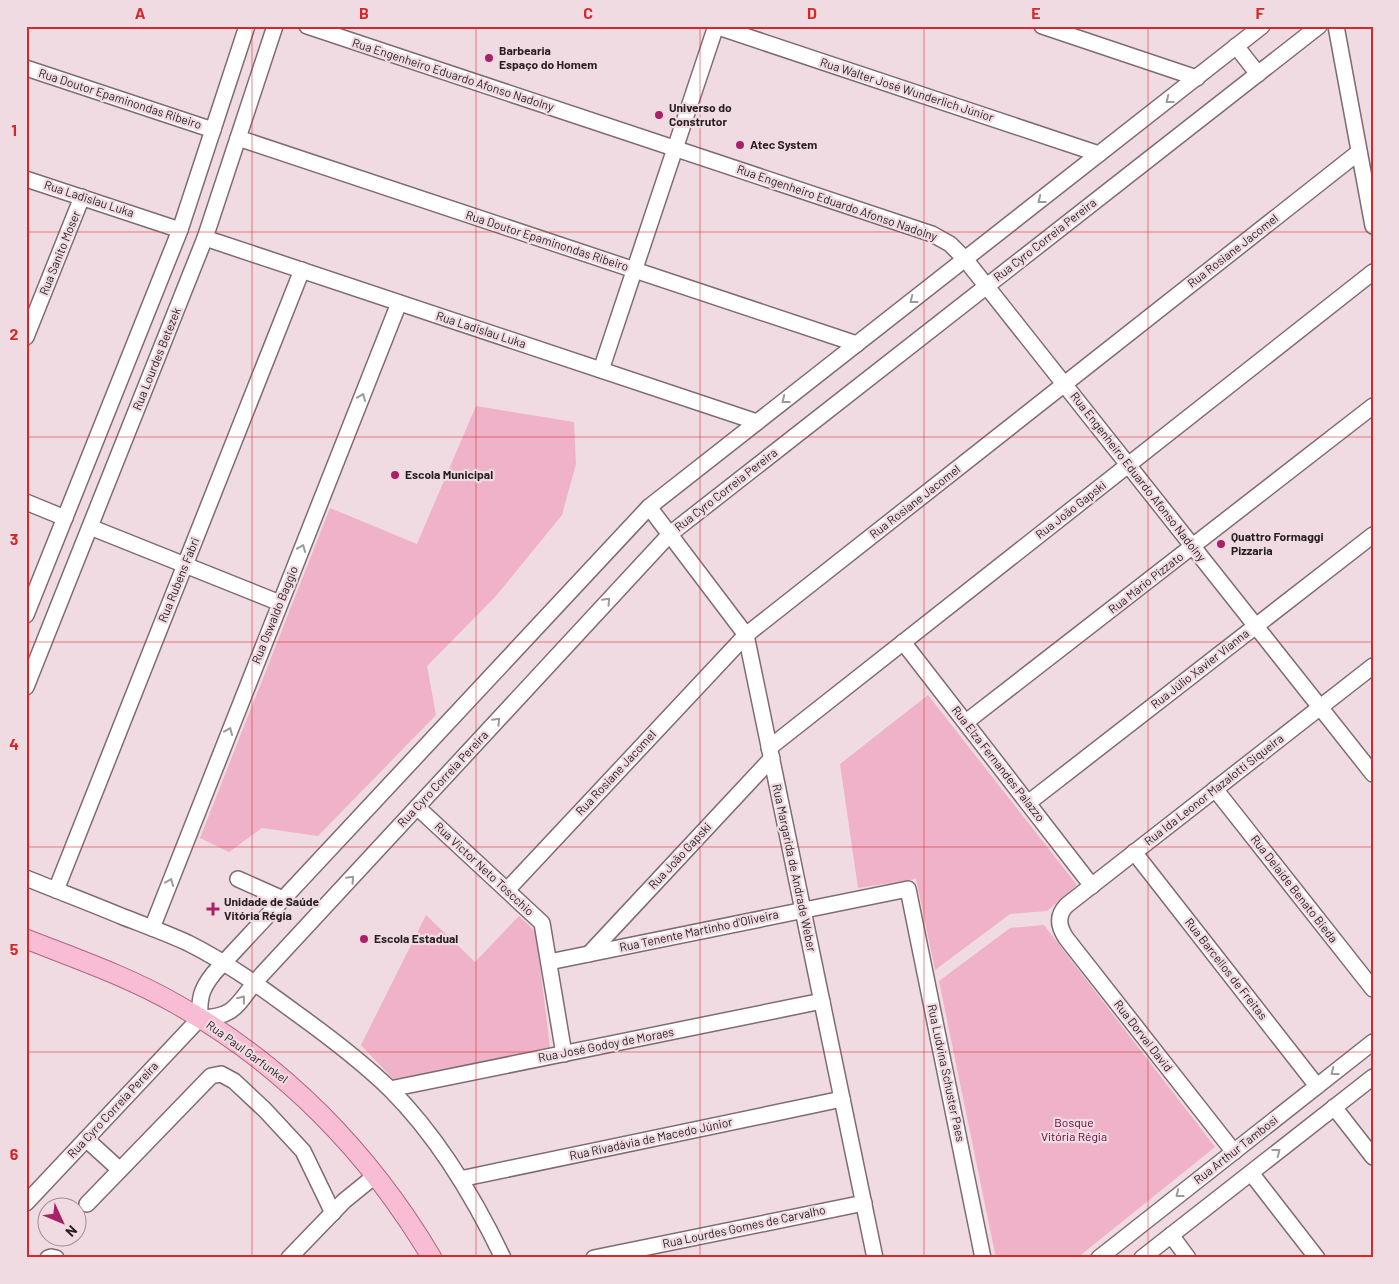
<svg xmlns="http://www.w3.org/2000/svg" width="1399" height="1284" font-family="Barlow,sans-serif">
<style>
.green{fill:#efb2c9}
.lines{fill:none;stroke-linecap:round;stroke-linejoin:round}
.minor-casing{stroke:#7f6c73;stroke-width:18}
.major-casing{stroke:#ab6783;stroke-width:21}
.minor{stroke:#fff;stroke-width:15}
.major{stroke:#f8bcd4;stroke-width:19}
.oneway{stroke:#9d9a9b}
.grid{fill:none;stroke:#d62828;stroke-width:1;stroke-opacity:0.55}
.poi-dot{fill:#a92168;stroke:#f0dbe2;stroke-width:2}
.labels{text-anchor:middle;stroke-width:4.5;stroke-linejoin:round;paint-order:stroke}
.poi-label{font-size:12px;font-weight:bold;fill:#261e21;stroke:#f0dbe2;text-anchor:start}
.street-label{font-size:12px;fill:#261e21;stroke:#f0dbe2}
.park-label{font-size:12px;fill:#5e0336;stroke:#f0dbe2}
.neatline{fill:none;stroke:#d62828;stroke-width:2}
.grid-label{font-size:16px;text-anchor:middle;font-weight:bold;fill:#d62828}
</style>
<rect width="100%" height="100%" fill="#f0dbe2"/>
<g class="green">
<polygon points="476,406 574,422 576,464 562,515 496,596 427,666 436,715 318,836 262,828 229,852 200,838 330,508 417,544"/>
<polygon points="928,695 1077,885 1047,911 1010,914 935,970 916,879 858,888 840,764"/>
<polygon points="426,915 475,962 519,916 536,932 550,1048 394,1080 361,1045"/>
<polygon points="1044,925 1215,1147 1077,1258 996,1258 939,981 1010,928"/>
</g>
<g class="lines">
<g class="minor-casing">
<g id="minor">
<polyline points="307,26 932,234 950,244 965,259 1373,774"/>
<polyline points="715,26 1099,154"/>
<polyline points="1042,26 1197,78"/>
<polyline points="1336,26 1373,226"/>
<polyline points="1236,46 1258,74"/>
<polyline points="26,68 213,130"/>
<polyline points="238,138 857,344"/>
<polyline points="26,179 180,230"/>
<polyline points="205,238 757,422"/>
<polyline points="26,337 82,197"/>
<polyline points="601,370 716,26"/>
<polyline points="26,502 65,518"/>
<polyline points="649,507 746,635 875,1258"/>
<polyline points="90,527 280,603"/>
<polyline points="26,615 180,230 247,26"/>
<polyline points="903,642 1092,886"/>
<polyline points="26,687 205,238 275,26"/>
<polyline points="966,722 1373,406"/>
<polyline points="769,748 1373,272"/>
<polyline points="1215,789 1373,989"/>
<polyline points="1028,803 1373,535"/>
<polyline points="417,807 542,923 564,1054"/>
<polyline points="1134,852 1317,1086"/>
<path d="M26,878C58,891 90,903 121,916C144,925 166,933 188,943C226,962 261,987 296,1013C328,1036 361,1061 390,1089C438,1137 474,1197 503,1258"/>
<polyline points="238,879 283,899"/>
<polyline points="56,890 302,270"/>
<polyline points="507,890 746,635 1359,152"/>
<polyline points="152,928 399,303"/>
<polyline points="589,954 772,758"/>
<polyline points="549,962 908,889 983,1258"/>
<path d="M200,1018C199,998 201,989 214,973L649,507L1262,26"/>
<polyline points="390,1089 822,1001"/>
<polyline points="1334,1107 1373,1157"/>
<polyline points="86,1139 120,1170"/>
<path d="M1234,1152L1066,938C1058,926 1057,915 1067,905L1373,666"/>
<polyline points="1251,1173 1317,1258"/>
<polyline points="460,1179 842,1099"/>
<path d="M26,1203L200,1018C233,1017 236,1007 255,982L670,534L1319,26"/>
<polyline points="87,1204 211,1076 221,1074 234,1081 265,1110 303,1151 333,1213"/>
<polyline points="1171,1235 1188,1258"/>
<polyline points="48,1258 51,1257 56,1258"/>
<polyline points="289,1258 344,1201 376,1175"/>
<polyline points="594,1258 864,1203"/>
<polyline points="1099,1258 1373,1042"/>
<polyline points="1142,1258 1373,1077"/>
</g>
</g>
<g class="major-casing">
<path id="major" d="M26,939C77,959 129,977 176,1004C283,1064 369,1152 432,1258"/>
</g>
<use href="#minor" class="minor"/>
<use href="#major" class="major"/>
</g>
<defs><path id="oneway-chevron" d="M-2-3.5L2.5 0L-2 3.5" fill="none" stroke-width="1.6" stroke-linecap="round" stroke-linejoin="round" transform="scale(1.25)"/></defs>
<g class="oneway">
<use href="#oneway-chevron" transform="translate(1169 100) rotate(142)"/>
<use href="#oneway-chevron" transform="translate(1041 200) rotate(142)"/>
<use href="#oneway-chevron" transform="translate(913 300) rotate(142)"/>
<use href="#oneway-chevron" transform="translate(362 397) rotate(-68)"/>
<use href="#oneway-chevron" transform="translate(785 400) rotate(142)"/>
<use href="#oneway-chevron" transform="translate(302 548) rotate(-68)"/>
<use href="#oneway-chevron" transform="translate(607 601) rotate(-47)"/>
<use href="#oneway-chevron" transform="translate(497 721) rotate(-47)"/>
<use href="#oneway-chevron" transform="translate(229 731) rotate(-68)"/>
<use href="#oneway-chevron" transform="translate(351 879) rotate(-47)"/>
<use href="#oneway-chevron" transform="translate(170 882) rotate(-68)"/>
<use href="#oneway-chevron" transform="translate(242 999) rotate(-52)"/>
<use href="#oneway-chevron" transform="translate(1334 1072) rotate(142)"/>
<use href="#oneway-chevron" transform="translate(1277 1152) rotate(-38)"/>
<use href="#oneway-chevron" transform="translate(1179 1194) rotate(142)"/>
</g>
<path class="grid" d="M252,26V1258M476,26V1258M700,26V1258M924,26V1258M1148,26V1258M26,232H1373M26,437H1373M26,642H1373M26,847H1373M26,1052H1373"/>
<g class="poi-dot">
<circle cx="489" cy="58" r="5"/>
<circle cx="659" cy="115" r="5"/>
<circle cx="740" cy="145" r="5"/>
<circle cx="395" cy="475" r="5"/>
<circle cx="1221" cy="544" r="5"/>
<path d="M210.5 901.5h5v5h5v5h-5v5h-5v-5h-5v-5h5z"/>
<circle cx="364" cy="939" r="5"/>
</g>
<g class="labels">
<g class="poi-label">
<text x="499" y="55">Barbearia<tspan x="499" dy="14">Espaço do Homem</tspan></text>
<text x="669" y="112">Universo do<tspan x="669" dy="14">Construtor</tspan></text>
<text x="750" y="149">Atec System</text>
<text x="405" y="479">Escola Municipal</text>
<text x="1231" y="541">Quattro Formaggi<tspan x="1231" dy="14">Pizzaria</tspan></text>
<text x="224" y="906">Unidade de Saúde<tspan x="224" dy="14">Vitória Régia</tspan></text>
<text x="374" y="943">Escola Estadual</text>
</g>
<g class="street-label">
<text transform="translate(453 75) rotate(18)" y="4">Rua Engenheiro Eduardo Afonso Nadolny</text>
<text transform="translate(907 90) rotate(18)" y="4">Rua Walter José Wunderlich Júnior</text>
<text transform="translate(120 99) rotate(18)" y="4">Rua Doutor Epaminondas Ribeiro</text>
<text transform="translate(89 199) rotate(18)" y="4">Rua Ladislau Luka</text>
<text transform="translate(837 203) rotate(19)" y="4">Rua Engenheiro Eduardo Afonso Nadolny</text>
<text transform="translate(1045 240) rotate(-38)" y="4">Rua Cyro Correia Pereira</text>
<text transform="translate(547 241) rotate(18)" y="4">Rua Doutor Epaminondas Ribeiro</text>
<text transform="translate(1233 251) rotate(-38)" y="4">Rua Rosiane Jacomel</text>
<text transform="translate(60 253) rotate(-68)" y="4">Rua Sanito Moser</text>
<text transform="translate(481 330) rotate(18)" y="4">Rua Ladislau Luka</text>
<text transform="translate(157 359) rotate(-68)" y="4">Rua Lourdes Betezek</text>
<text transform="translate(1138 477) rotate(52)" y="4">Rua Engenheiro Eduardo Afonso Nadolny</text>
<text transform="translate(726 490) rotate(-38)" y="4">Rua Cyro Correia Pereira</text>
<text transform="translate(915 502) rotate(-38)" y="4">Rua Rosiane Jacomel</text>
<text transform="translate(1071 510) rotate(-38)" y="4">Rua João Gapski</text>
<text transform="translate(179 580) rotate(-68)" y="4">Rua Rubens Fabri</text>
<text transform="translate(1146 583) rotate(-38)" y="4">Rua Mário Pizzato</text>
<text transform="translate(275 615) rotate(-68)" y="4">Rua Oswaldo Baggio</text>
<text transform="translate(1200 669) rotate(-38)" y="4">Rua Júlio Xavier Vianna</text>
<text transform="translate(998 764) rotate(52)" y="4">Rua Elza Fernandes Palazzo</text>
<text transform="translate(616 773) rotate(-47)" y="4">Rua Rosiane Jacomel</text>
<text transform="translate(443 779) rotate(-47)" y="4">Rua Cyro Correia Pereira</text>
<text transform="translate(1214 790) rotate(-38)" y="4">Rua Ida Leonor Mazalotti Siqueira</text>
<text transform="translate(680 856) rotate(-47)" y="4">Rua João Gapski</text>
<text transform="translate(794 868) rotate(78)" y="4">Rua Margarida de Andrade Weber</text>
<text transform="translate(484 869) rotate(43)" y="4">Rua Victor Neto Toscchio</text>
<text transform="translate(1294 889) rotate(52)" y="4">Rua Delaide Benato Bieda</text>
<text transform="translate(699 931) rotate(-12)" y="4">Rua Tenente Martinho d'Oliveira</text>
<text transform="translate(1226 969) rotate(52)" y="4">Rua Barcellos de Freitas</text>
<text transform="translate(1143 1036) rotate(52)" y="4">Rua Dorval David</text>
<text transform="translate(606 1045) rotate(-11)" y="4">Rua José Godoy de Moraes</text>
<text transform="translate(247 1052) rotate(36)" y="4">Rua Paul Garfunkel</text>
<text transform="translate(946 1073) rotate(78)" y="4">Rua Ludvina Schuster Paes</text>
<text transform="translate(113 1110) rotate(-47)" y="4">Rua Cyro Correia Pereira</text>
<text transform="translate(651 1139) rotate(-12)" y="4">Rua Rivadávia de Macedo Júnior</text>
<text transform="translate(1236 1150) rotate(-38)" y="4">Rua Arthur Tambosi</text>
<text transform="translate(744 1227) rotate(-12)" y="4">Rua Lourdes Gomes de Carvalho</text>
</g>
<g class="park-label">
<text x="1074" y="1127">Bosque<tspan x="1074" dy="14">Vitória Régia</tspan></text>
</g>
</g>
<rect width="1399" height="1284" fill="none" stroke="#f0dbe2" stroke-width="55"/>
<g transform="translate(62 1222) rotate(134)"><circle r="24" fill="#f0dbe2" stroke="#9f8f95"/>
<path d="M0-4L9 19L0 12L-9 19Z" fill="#a92168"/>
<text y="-8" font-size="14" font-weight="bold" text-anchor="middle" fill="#261e21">N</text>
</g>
<rect x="28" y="28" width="1344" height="1228" class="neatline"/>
<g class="grid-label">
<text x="140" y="19">A</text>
<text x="364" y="19">B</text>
<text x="588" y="19">C</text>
<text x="812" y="19">D</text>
<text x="1036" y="19">E</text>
<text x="1260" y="19">F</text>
<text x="14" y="136">1</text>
<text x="14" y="340">2</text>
<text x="14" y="545">3</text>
<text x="14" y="750">4</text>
<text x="14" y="955">5</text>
<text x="14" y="1160">6</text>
</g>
</svg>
